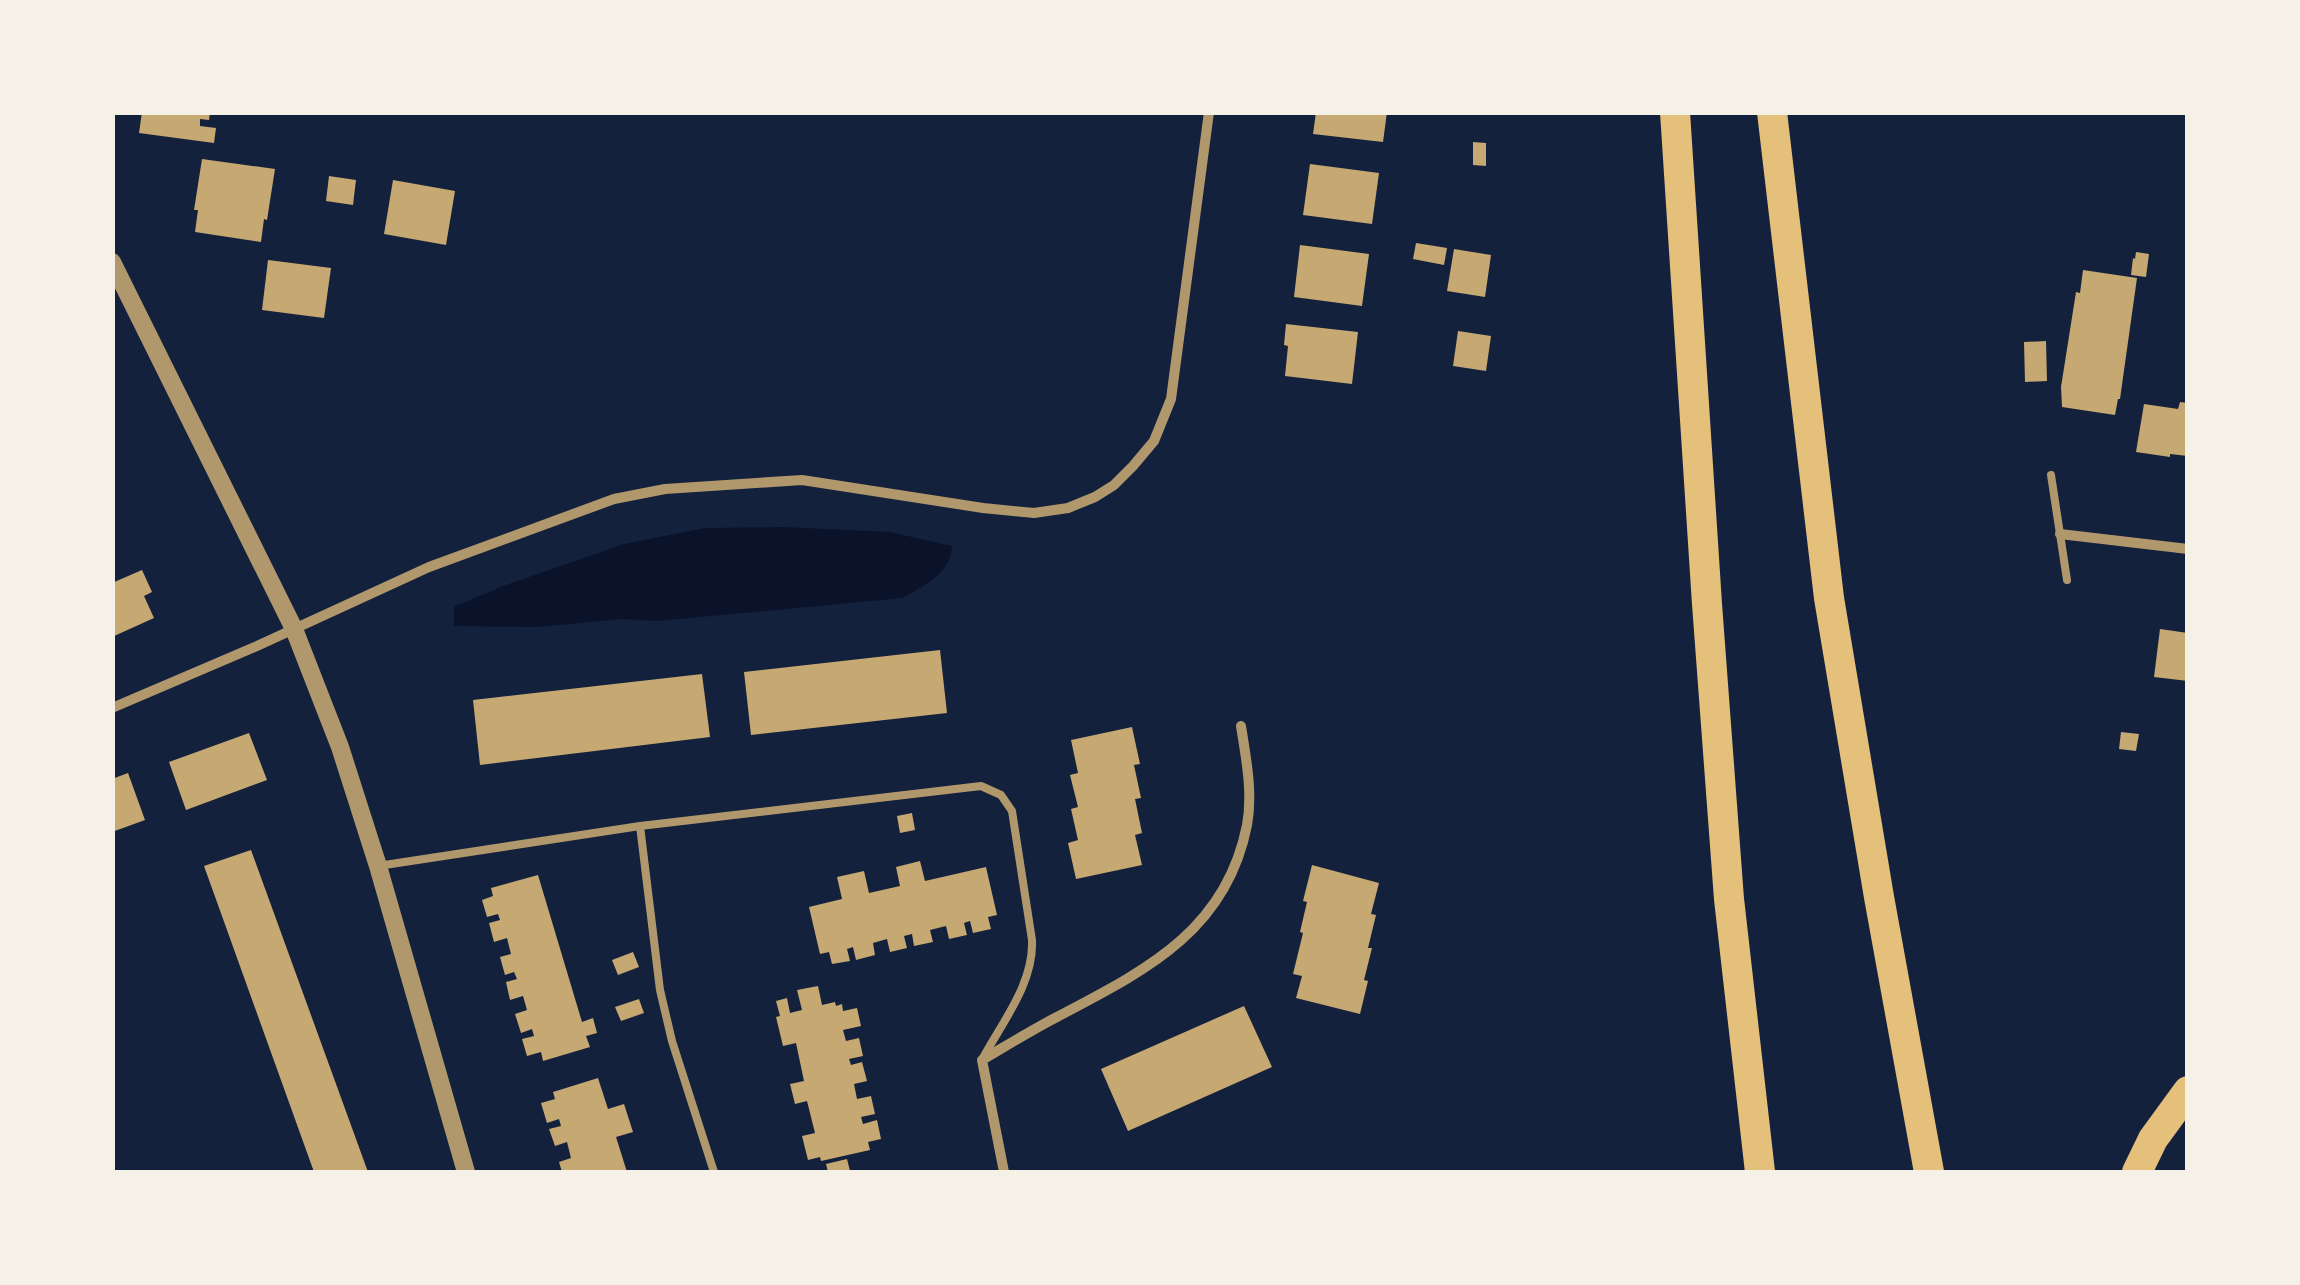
<svg xmlns="http://www.w3.org/2000/svg" width="2300" height="1285" font-family="'Space Grotesk',sans-serif">
<style>
.water{fill:#0b132b}
.building{fill:#c6a872}
.lines{fill:none;stroke-linecap:round;stroke-linejoin:round}
.service{stroke:#b1986c;stroke-width:8}
.minor{stroke:#b1986c;stroke-width:10}
.tertiary{stroke:#b1986c;stroke-width:18}
.motorway{stroke:#e5c07b;stroke-width:30}
</style>
<rect width="100%" height="100%" fill="#14213d"/>
<path class="water" d="M784,527L890,532L952,546C950,574 925,585 903,598L657,621L621,619L539,627L454,626V607L503,586L624,544L705,528Z"/>
<g class="building">
<polygon points="142,112 210,112 209,120 200,119 200,126 216,128 214,143 139,133"/>
<polygon points="1316,112 1387,112 1383,142 1313,134"/>
<polygon points="1473,142 1486,143 1486,166 1473,165"/>
<polygon points="202,159 275,169 267,220 264,219 261,242 195,232 198,210 194,210"/>
<polygon points="1310,164 1379,173 1372,224 1303,215"/>
<polygon points="329,176 356,180 353,205 326,201"/>
<polygon points="393,180 455,191 446,245 384,234"/>
<polygon points="1416,243 1447,248 1444,265 1413,259"/>
<polygon points="1300,245 1369,254 1362,306 1294,297"/>
<polygon points="1454,249 1491,255 1485,297 1447,291"/>
<polygon points="2136,252 2149,254 2146,277 2131,275 2133,258 2135,259"/>
<polygon points="268,260 331,268 324,318 262,310"/>
<polygon points="2083,270 2137,278 2120,399 2118,399 2115,415 2062,407 2061,387 2076,292 2080,293"/>
<polygon points="1286,324 1358,332 1352,384 1285,376 1288,346 1284,345"/>
<polygon points="1458,331 1491,336 1486,371 1453,366"/>
<polygon points="2046,341 2047,381 2025,382 2024,342"/>
<polygon points="2180,402 2188,403 2188,456 2170,454 2170,457 2136,452 2144,404 2178,409"/>
<polygon points="142,570 152,592 144,596 154,618 112,637 112,583"/>
<polygon points="2160,629 2188,633 2188,681 2154,677"/>
<polygon points="940,650 947,713 751,735 744,672"/>
<polygon points="702,674 710,737 480,765 473,700"/>
<polygon points="1132,727 1140,764 1134,765 1141,798 1135,799 1142,833 1135,835 1142,865 1076,879 1068,843 1078,840 1071,809 1078,807 1070,775 1078,773 1071,740"/>
<polygon points="2121,732 2139,734 2136,751 2119,749"/>
<polygon points="249,733 267,780 186,810 169,762"/>
<polygon points="128,773 145,820 112,832 112,779"/>
<polygon points="912,813 915,830 900,833 897,816"/>
<polygon points="251,850 368,1172 314,1172 204,866"/>
<polygon points="920,861 925,881 986,867 997,915 988,917 991,929 973,933 970,921 964,923 967,935 949,939 946,926 930,930 933,942 914,946 912,934 904,936 907,948 890,952 887,939 873,943 875,955 856,960 853,947 847,949 850,961 832,964 829,952 820,954 809,907 842,899 837,877 864,871 869,893 900,886 896,867"/>
<polygon points="1312,865 1379,883 1371,914 1376,915 1368,948 1372,948 1364,980 1368,981 1360,1014 1296,998 1302,976 1293,974 1303,933 1300,932 1307,902 1303,901"/>
<polygon points="538,875 582,1022 593,1018 597,1033 586,1036 590,1047 543,1061 541,1052 527,1056 522,1039 534,1036 532,1029 521,1033 515,1014 527,1010 523,996 510,1000 506,982 517,979 514,972 505,975 500,957 511,954 507,938 494,942 489,923 500,920 498,914 487,917 482,900 493,896 491,888"/>
<polygon points="633,952 639,967 618,975 612,960"/>
<polygon points="818,986 822,1005 835,1002 836,1006 842,1004 843,1011 857,1008 861,1026 843,1030 846,1041 859,1038 863,1056 849,1059 851,1065 862,1062 867,1081 854,1084 857,1099 871,1096 875,1114 861,1117 863,1124 877,1120 881,1139 868,1142 870,1150 821,1161 820,1157 808,1160 802,1136 815,1133 807,1101 795,1104 790,1084 804,1081 796,1043 783,1046 776,1017 780,1016 776,1001 787,998 790,1013 802,1010 797,990"/>
<polygon points="639,999 644,1013 621,1021 615,1007"/>
<polygon points="1244,1006 1272,1067 1128,1131 1101,1069"/>
<polygon points="598,1078 608,1109 624,1104 633,1132 616,1137 627,1172 562,1172 559,1162 571,1158 567,1142 555,1146 549,1129 561,1126 559,1119 547,1123 541,1103 555,1099 553,1092"/>
<polygon points="847,1159 850,1171 828,1172 826,1164"/>
</g>
<g class="lines">
<g class="service">
<polyline points="2051,475 2067,580"/>
<polyline points="640,826 660,990 672,1041 714,1172"/>
<path d="M378,866L640,826L981,786L1001,795L1012,811L1032,940C1034,983 1003,1021 983,1058"/>
</g>
<g class="minor">
<polyline points="2060,534 2188,549"/>
<polyline points="112,708 257,646 429,567 614,499 665,489 802,480 983,508 1034,513 1068,508 1095,497 1114,485 1133,466 1154,441 1171,399 1209,112"/>
<path d="M1004,1172L982,1060C1006,1046 1030,1031 1055,1018C1142,972 1226,933 1247,825C1253,793 1246,758 1241,726"/>
</g>
<polyline class="tertiary" points="112,262 294,629 340,747 378,866 466,1172"/>
<g class="motorway">
<polyline points="1675,112 1707,604 1729,899 1760,1172"/>
<polyline points="1772,112 1829,598 1879,897 1929,1172"/>
<polyline points="2137,1172 2153,1139 2188,1091"/>
</g>
</g>
<rect width="2300" height="1285" fill="none" stroke="#f6f1e7" stroke-width="230"/>
</svg>
